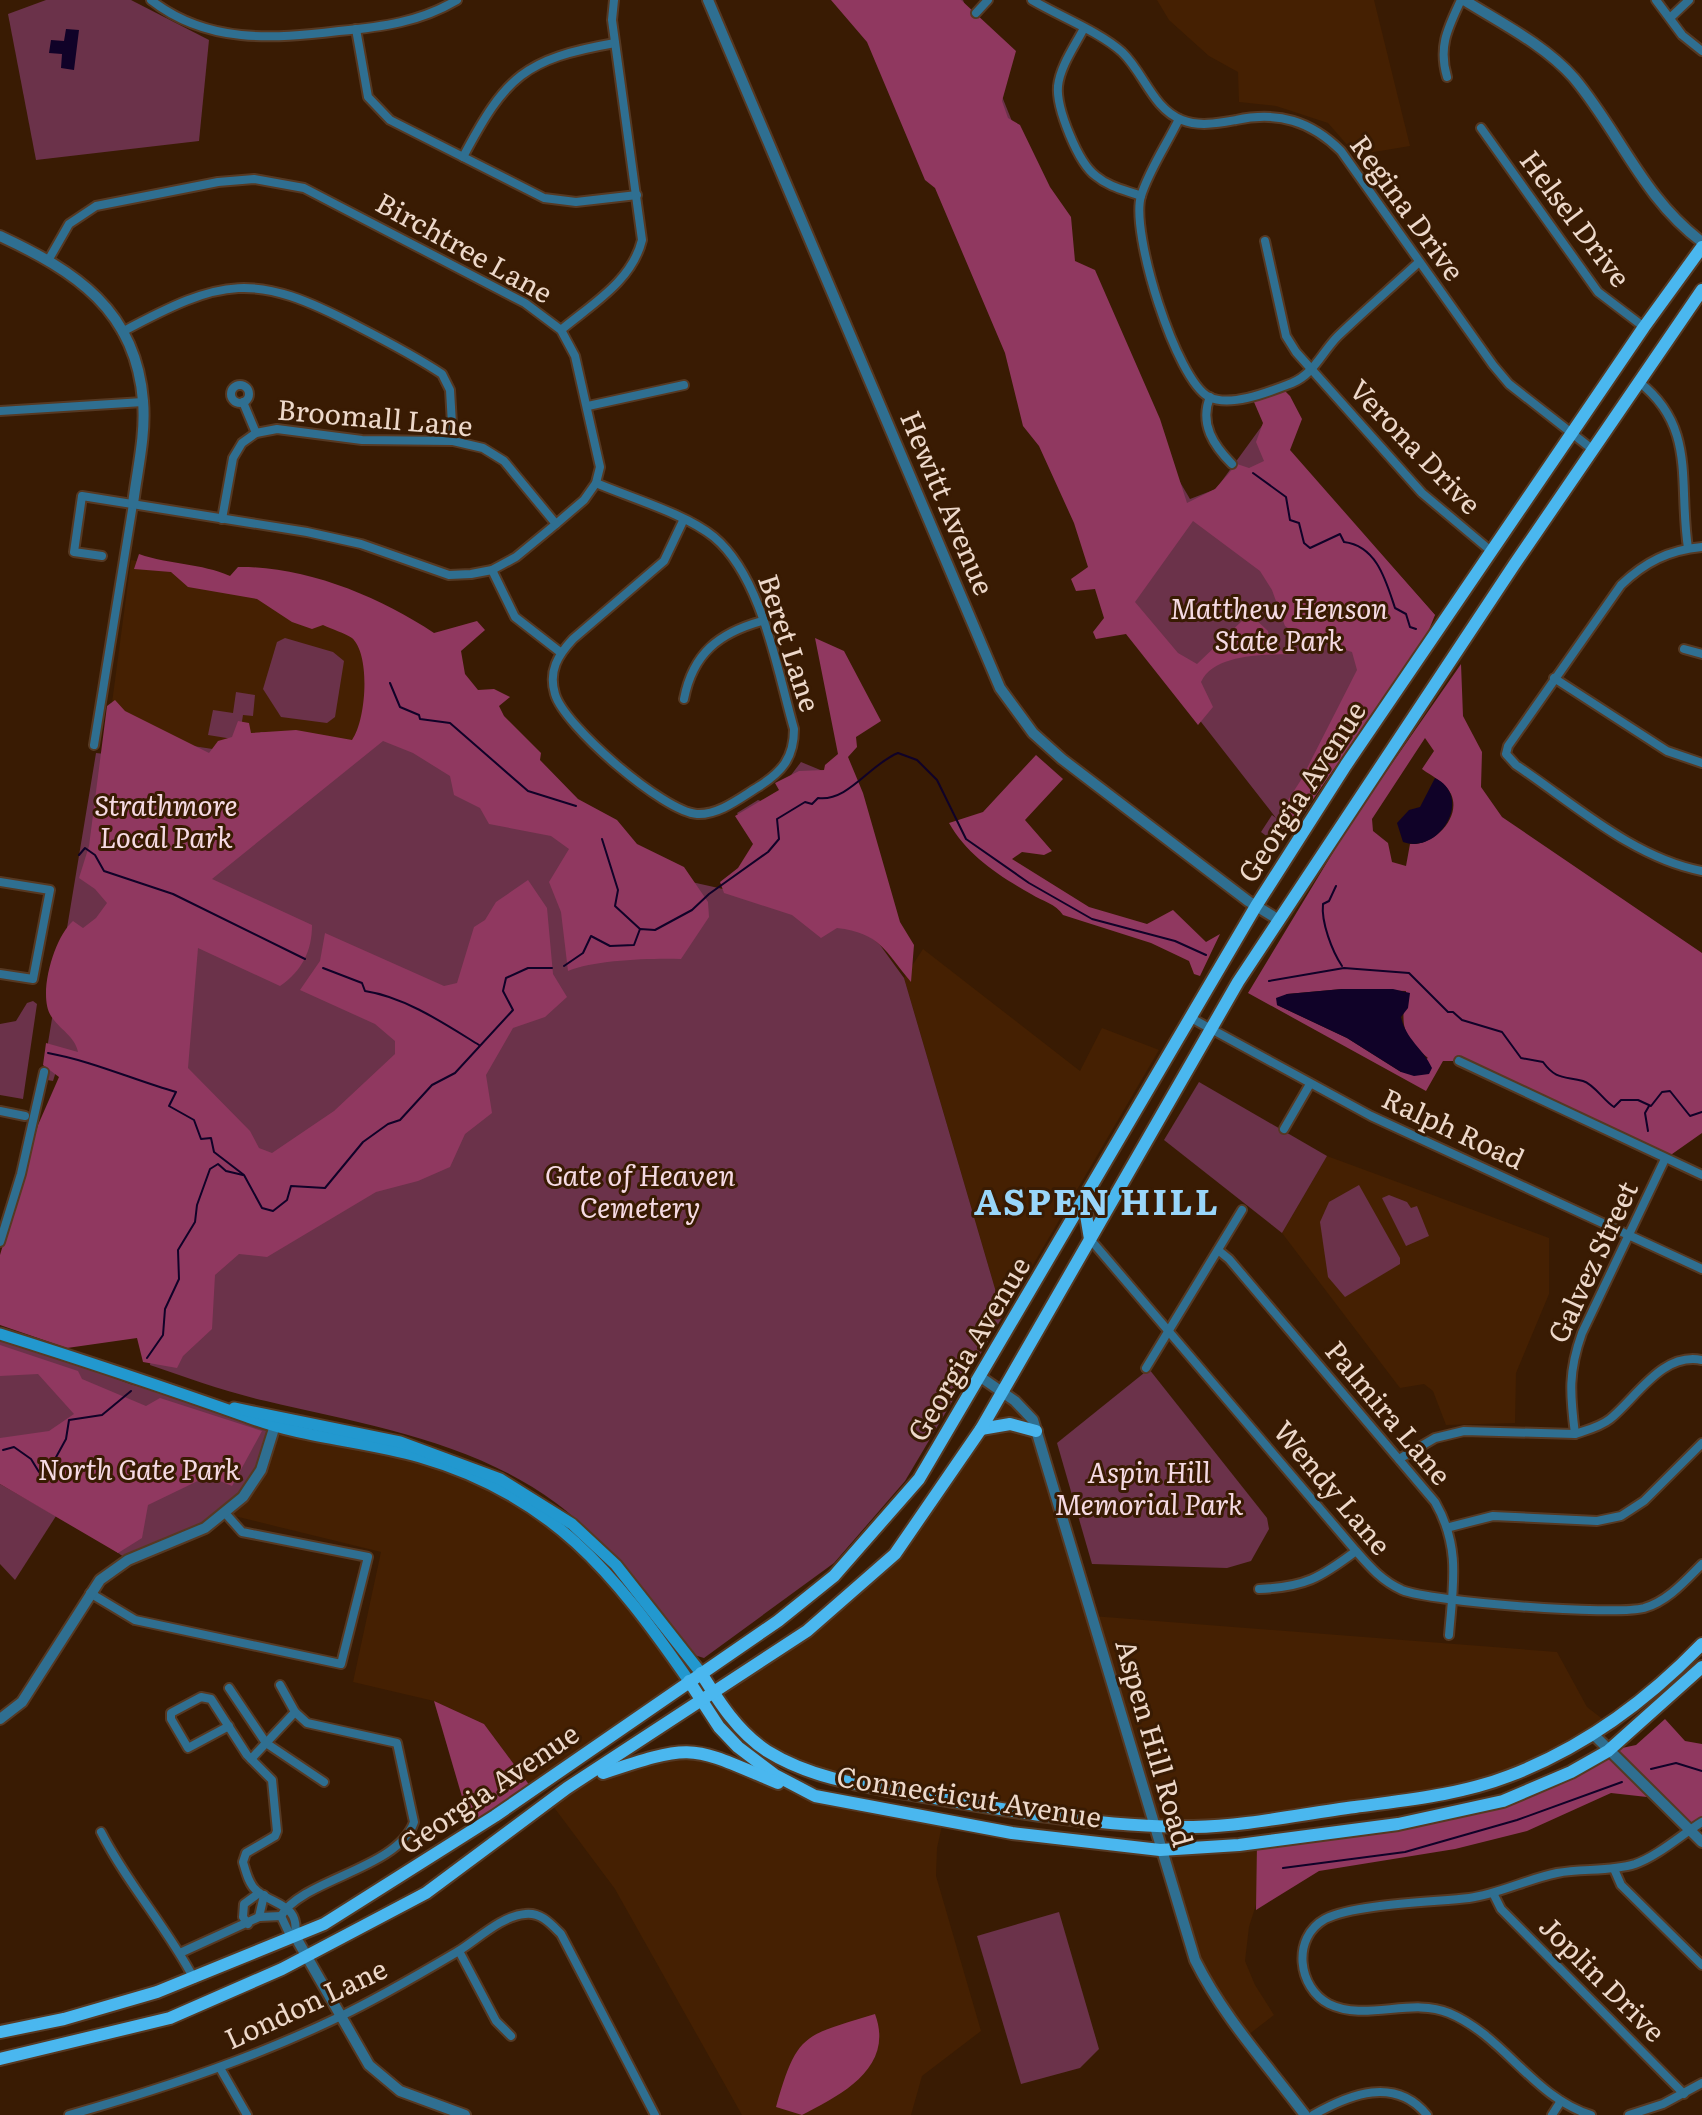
<svg xmlns="http://www.w3.org/2000/svg" width="1702" height="2115" font-family="Literata,serif">
<style>
.built{fill:#452002}
.green{fill:#6b324a}
.forest{fill:#903860;fill-rule:evenodd}
.water{fill:#100228}
.lines{fill:none;stroke-linecap:round;stroke-linejoin:round}
.stream{stroke:#100228;stroke-width:2}
.minor-casing{stroke:#563923;stroke-width:12}
.tertiary-casing{stroke:#563923;stroke-width:14}
.secondary-casing{stroke:#563923;stroke-width:15}
.primary-casing{stroke:#563923;stroke-width:16}
.minor{stroke:#2f6f91;stroke-width:8}
.tertiary{stroke:#2f6f91;stroke-width:10}
.secondary{stroke:#2298cf;stroke-width:11}
.primary{stroke:#4ab7ef;stroke-width:12}
.labels{text-anchor:middle;stroke-width:6;stroke-linejoin:round;paint-order:stroke}
.street-label{font-size:28px;fill:#edd8ca;stroke:#391b03}
.park-label{font-size:28px;font-style:italic;fill:#f5dae3;stroke:#391b03}
.district-label{font-size:36px;font-weight:bold;letter-spacing:2px;fill:#99d6fa;stroke:#391b03}
</style>
<rect width="100%" height="100%" fill="#391b03"/>
<g class="built">
<polygon points="1157,0 1374,0 1410,146 1356,155 1328,123 1276,106 1239,102 1238,72 1209,56 1169,20"/>
<polygon points="131,560 325,590 394,655 354,746 239,753 108,733"/>
<polygon points="923,949 1080,1071 1102,1028 1159,1050 1003,1316 904,978"/>
<polygon points="1327,1156 1549,1238 1549,1294 1516,1373 1515,1423 1446,1425 1433,1391 1424,1384 1400,1388 1282,1233"/>
<polygon points="1003,1392 1024,1408 1092,1616 1557,1652 1587,1707 1609,1724 1505,1778 1337,1809 1153,1826 845,1781 765,1750 714,1695 755,1668 895,1554"/>
<polygon points="275,1425 457,1469 573,1538 689,1681 533,1790 484,1724 434,1701 353,1682 381,1552 226,1514"/>
<polygon points="675,1750 767,1779 943,1821 937,1848 936,1876 981,2031 922,2076 911,2115 742,2115 615,1889 550,1802 581,1780"/>
<polygon points="1257,1843 1258,1898 1249,1927 1245,1961 1255,1985 1274,2015 1243,2039 1209,1988 1160,1850"/>
</g>
<g class="green">
<polygon points="46,0 131,0 209,40 199,141 36,160 8,14"/>
<path d="M858,0H963C1032,168 1095,343 1190,499L1216,489L1264,423L1435,615L1289,834L1284,828L1269,838L1261,832L1272,815L1276,818L1113,609Z"/>
<polygon points="285,638 333,652 344,661 335,717 327,723 281,717 263,689 277,642"/>
<path d="M434,690L678,879L723,889L766,859L737,813L758,800L769,804L801,762L859,786L862,929L880,945L904,978L1003,1316L905,1481L834,1563L704,1658L694,1655C652,1600 612,1545 556,1503C470,1440 367,1425 266,1401C226,1392 188,1378 150,1365L177,1181L58,1065L53,1081L42,1079L96,753L105,754L108,733L239,753L261,732L368,748Z"/>
<polygon points="236,692 255,695 253,716 243,715 239,740 208,735 213,710 233,713"/>
<polygon points="33,1001 37,1004 23,1099 0,1095 0,1024 16,1021 27,1003"/>
<polygon points="1199,1082 1327,1156 1282,1233 1164,1140"/>
<polygon points="1359,1185 1400,1258 1400,1264 1345,1297 1328,1277 1320,1222 1329,1202"/>
<polygon points="1389,1195 1407,1202 1411,1208 1417,1206 1429,1236 1406,1246 1382,1198"/>
<polygon points="0,1335 130,1384 275,1425 261,1470 226,1514 128,1560 0,1469"/>
<polygon points="1149,1369 1267,1518 1269,1529 1251,1561 1227,1568 1092,1564 1057,1443"/>
<polygon points="0,1484 56,1516 15,1580 0,1564"/>
<polygon points="1059,1912 1099,2049 1080,2068 1021,2084 977,1936"/>
</g>
<g class="forest">
<path d="M831,0H961L1016,51L1002,101L1008,118L1020,125L1050,187L1071,217L1075,261L1095,270L1160,419L1187,503L1215,489L1237,464L1249,468L1264,461L1256,442L1263,423L1251,395L1280,386L1290,396L1302,419L1290,450L1435,615L1428,632L1290,833L1277,817L1301,780L1357,670L1352,652L1332,646L1320,636L1309,643L1285,626L1272,590L1260,571L1193,521L1135,602L1178,653L1197,664L1244,619L1254,618L1268,631L1270,646L1289,654C1263,655 1214,654 1201,682L1213,707L1198,725L1126,634L1096,639L1093,632L1104,618L1095,589L1076,591L1071,579L1088,567L1074,523L1039,446L1023,426L1005,353L935,188L925,180L867,42Z"/>
<path d="M139,554C170,565 201,563 230,576L238,567C305,566 378,596 434,633L477,621L485,630L461,651L465,674L478,690L494,689L510,697L499,706L504,716L541,753L540,760L578,799L617,820L637,844L684,867L708,902L709,917L681,959C650,958 595,960 568,971L561,912L549,882L569,849L551,836L489,824L480,808L454,795L450,776L413,753L383,741L212,879L312,925C312,951 302,971 280,986L198,948L188,1068L250,1131L259,1148L272,1153L334,1111L395,1054V1041L375,1024L300,990L320,961L325,933L444,986L457,983L474,927L485,920L496,902L528,880L547,908L553,974L567,997L545,1017L513,1028L486,1075L492,1113L465,1134L450,1167L418,1181L376,1192L267,1257L239,1254L215,1275L212,1329L183,1356L177,1368L143,1362L137,1338L67,1348L0,1325V1255L38,1125L59,1077L43,1065L46,1043L78,1052C75,1036 59,1029 51,1016C37,994 55,936 73,921L83,928L96,918L107,903L95,889L79,878L89,846L107,706L115,700L125,711L209,753L218,741L232,737L238,721L249,723L251,733L296,730L352,740C366,721 371,655 352,638C345,633 331,629 323,625L312,629L292,622L257,599L188,587L171,572L134,569Z"/>
<path d="M815,638L844,651L881,721L856,737L857,747L848,757L863,793L900,922L914,945L911,982C885,951 880,933 837,928L821,938L792,915L724,893L720,882L738,868L753,844L735,816L779,790L775,783L799,771L824,770L825,765L838,754Z"/>
<path d="M1461,664L1463,716L1482,752L1481,787L1502,817L1702,953V1133L1665,1159L1459,1061H1443L1426,1091L1248,993L1352,821ZM1425,738L1434,751L1422,769C1433,777 1445,782 1451,794C1462,818 1433,846 1410,844L1406,866L1392,862L1388,843L1373,831L1372,819ZM1342,989L1406,991C1401,1027 1401,1033 1428,1058L1401,1072L1347,1038L1277,1005L1287,994Z"/>
<path d="M1036,755L1063,779L1025,820L1052,851L1044,855L1022,852L1012,859L1089,907L1147,924L1173,910L1206,942L1220,934L1200,976L1194,974L1189,961L1151,943L1063,915C1056,904 1042,901 1031,894C999,876 967,855 949,823L983,812Z"/>
<polygon points="0,1345 78,1371 82,1379 146,1406 160,1398 262,1431 232,1486 208,1476 148,1505 142,1538 118,1553 0,1484 0,1438 49,1431 74,1414 38,1374 0,1376"/>
<polygon points="434,1701 484,1724 533,1790 472,1831"/>
<polygon points="1665,1719 1685,1741 1702,1744 1702,1822 1689,1830 1656,1798 1611,1793 1527,1831 1455,1849 1319,1871 1256,1910 1257,1843 1471,1810 1608,1751 1636,1745"/>
<path d="M875,2014C895,2068 841,2095 802,2115L776,2107C797,2032 804,2036 875,2014Z"/>
</g>
<g class="water">
<polygon points="66,29 79,30 74,70 61,68 62,54 49,53 51,40 64,41"/>
<path d="M1435,778C1474,797 1440,855 1403,842L1397,823L1409,810L1420,807Z"/>
<path d="M1342,989H1393L1410,993L1408,1008L1401,1017C1406,1040 1423,1048 1432,1068L1429,1074L1414,1076L1401,1072L1347,1038L1277,1005L1276,998L1287,994Z"/>
</g>
<g class="lines">
<g class="stream">
<path d="M1253,473L1286,497L1290,520L1299,523L1304,543L1310,548L1340,534L1344,542C1377,546 1386,581 1395,608L1406,614L1410,627L1416,629"/>
<polyline points="390,683 400,707 419,715 420,719 450,723 528,791 576,806"/>
<polyline points="602,839 618,890 615,906 640,929"/>
<polyline points="79,855 85,848 95,855 104,871 173,894 305,959"/>
<path d="M1336,886L1329,901L1323,904C1321,922 1332,951 1342,966"/>
<path d="M564,966L583,953L591,936L610,946L634,945L640,929L655,930L692,910L709,894L768,852L779,839L777,819L805,802L812,804L818,798C848,802 870,764 898,753L917,760L937,780L966,839L1029,883L1092,919L1175,941L1206,955"/>
<path d="M323,968L362,983L365,991C405,997 445,1024 479,1045"/>
<path d="M1269,981L1344,968L1409,973L1448,1012H1453L1462,1020L1502,1032L1521,1058L1543,1062C1556,1080 1564,1076 1583,1081C1594,1084 1604,1101 1614,1107L1621,1100H1638L1651,1106L1662,1092L1670,1091L1690,1116L1702,1112"/>
<path d="M48,1053C92,1061 134,1080 176,1092L169,1106L194,1120L201,1139L211,1138L214,1152L244,1175L262,1208L273,1211L287,1200L291,1186L325,1188L363,1142L388,1124L400,1120L432,1085L455,1073L513,1010L503,991L506,978L528,968H552"/>
<polyline points="1648,1131 1645,1113 1649,1106"/>
<polyline points="147,1358 163,1335 165,1309 179,1279 178,1250 195,1222 197,1205 210,1169 218,1164 226,1171 243,1175"/>
<polyline points="3,1450 14,1447 31,1459 39,1472 49,1470 66,1439 69,1420 102,1415 131,1391"/>
<polyline points="1651,1769 1676,1763 1702,1771"/>
<polyline points="1283,1868 1405,1852 1517,1820 1622,1782"/>
</g>
<g class="minor-casing">
<g id="minor">
<path d="M151,0C207,44 273,39 339,31C382,27 420,22 457,0"/>
<path d="M1032,0C1059,16 1100,32 1122,52C1144,73 1153,109 1182,120C1199,127 1219,123 1236,120C1278,111 1311,121 1341,151L1493,365L1509,384L1592,449"/>
<polyline points="1656,0 1682,35 1702,51"/>
<polyline points="976,13 988,0"/>
<polyline points="1670,18 1689,0"/>
<polyline points="356,29 368,97 390,120 544,198 576,202 637,195"/>
<path d="M1083,30C1074,47 1060,67 1058,86C1056,108 1078,163 1096,176C1109,187 1125,190 1141,196"/>
<path d="M1447,77C1438,46 1448,28 1461,0"/>
<path d="M1179,119C1167,144 1149,170 1141,196C1130,232 1176,380 1209,397C1231,408 1271,391 1292,383C1314,374 1322,352 1338,336C1364,311 1392,287 1419,262"/>
<polyline points="1481,128 1598,292 1644,327"/>
<path d="M463,157C506,76 524,59 615,43"/>
<polyline points="1265,241 1286,336 1296,352 1422,493 1491,551"/>
<polyline points="49,259 69,224 96,206 218,182 254,179 304,188 525,303 561,330 575,356 600,467 596,483 584,500 556,524 516,557 492,570 471,574 449,575 361,544 307,532 82,496 74,552 102,556"/>
<path d="M561,330C592,304 632,281 642,240L612,20L614,0"/>
<path d="M122,332C223,278 253,271 357,326C386,341 415,356 442,374L450,390L453,441"/>
<path d="M1639,382C1697,427 1678,483 1688,548"/>
<circle cx="240" cy="394" r="9"/>
<path d="M1210,397C1199,424 1214,446 1232,464"/>
<polyline points="243,402 256,433"/>
<polyline points="588,406 684,385"/>
<polyline points="0,411 143,402"/>
<path d="M596,483C631,498 686,514 714,537C762,577 777,670 794,729C794,758 782,772 758,787C740,798 719,815 697,814C664,812 564,726 555,694C548,671 558,655 573,639L664,561L683,521"/>
<polyline points="222,519 233,458 242,443 256,433 277,429 362,440 453,441 483,448 504,461 556,524"/>
<path d="M1702,547C1669,550 1645,562 1621,585L1508,746L1506,754L1516,765C1573,803 1633,858 1702,871"/>
<polyline points="492,570 515,617 560,652"/>
<polyline points="1684,649 1702,654"/>
<polyline points="1554,678 1667,751 1702,763"/>
<path d="M684,699C693,653 719,633 762,621"/>
<polyline points="94,745 133,504"/>
<polyline points="0,882 50,890 33,979 0,974"/>
<polyline points="1191,1018 1371,1116 1702,1269"/>
<polyline points="1459,1061 1702,1175"/>
<polyline points="0,1111 25,1116"/>
<polyline points="1284,1129 1310,1084"/>
<path d="M1090,1239L1356,1551C1370,1567 1382,1581 1402,1590C1431,1602 1614,1616 1644,1608C1668,1601 1685,1581 1702,1564"/>
<polyline points="0,1242 21,1174 44,1072"/>
<path d="M1218,1250L1229,1259L1435,1502C1461,1547 1453,1585 1449,1635"/>
<polyline points="1146,1368 1242,1210"/>
<path d="M1575,1434C1570,1394 1568,1372 1582,1333L1665,1159"/>
<path d="M1399,1459L1435,1438L1464,1431L1575,1434C1587,1430 1600,1427 1610,1419C1637,1397 1662,1352 1702,1360"/>
<polyline points="1450,1527 1493,1516 1597,1521 1621,1516 1644,1501 1702,1443"/>
<path d="M1259,1589C1305,1587 1320,1578 1356,1551"/>
<polyline points="90,1593 135,1620 341,1664 368,1557 242,1532 226,1514"/>
<path d="M280,1685L295,1712L307,1723L397,1743L414,1822C398,1869 302,1879 281,1916"/>
<polyline points="229,1688 266,1743 324,1782"/>
<path d="M229,1726L188,1748L171,1719V1713L201,1697L211,1699L247,1755L272,1780L277,1831L275,1836L246,1853L243,1862C246,1872 249,1885 257,1891C275,1906 300,1904 295,1936"/>
<polyline points="251,1759 295,1712"/>
<path d="M101,1832C128,1885 167,1927 194,1979"/>
<polyline points="1614,1869 1621,1885 1702,1965"/>
<polyline points="1493,1893 1501,1909 1684,2094"/>
<polyline points="281,1916 288,1931 295,1936"/>
<polyline points="259,1917 264,1895"/>
<polyline points="248,1924 243,1917 244,1904 259,1893"/>
<polyline points="459,1951 496,2021 511,2036"/>
<polyline points="180,1953 259,1917 281,1916"/>
<polyline points="220,2068 247,2115"/>
<path d="M69,2115C162,2089 252,2059 339,2017C379,1998 418,1975 457,1952C477,1940 501,1916 525,1914C541,1912 551,1924 561,1934L655,2115"/>
<path d="M1313,2115C1350,2094 1395,2076 1427,2115"/>
<polyline points="1552,2115 1561,2101"/>
<path d="M1591,2115C1533,2097 1504,2036 1449,2013C1412,1997 1365,2022 1329,2004C1298,1988 1291,1938 1325,1919C1354,1904 1433,1902 1469,1898C1499,1894 1527,1879 1557,1873C1582,1868 1610,1872 1635,1864C1658,1856 1681,1835 1702,1822"/>
<polyline points="1629,2115 1663,2104 1702,2083"/>
</g>
</g>
<g class="tertiary-casing">
<g id="tertiary">
<polyline points="708,0 1000,688 1033,733 1062,759 1248,901 1279,920"/>
<path d="M1464,0C1501,23 1545,45 1574,78C1620,133 1643,198 1702,242"/>
<path d="M0,236C75,271 136,310 143,401C146,435 137,471 133,504"/>
<path d="M982,1378L1015,1401L1033,1420L1195,1960C1224,2018 1266,2063 1305,2115"/>
<polyline points="0,1719 22,1702 100,1580 128,1560 205,1528 243,1497 261,1470 277,1419"/>
<polyline points="1593,1734 1702,1842"/>
<polyline points="295,1936 369,2065 400,2091 465,2115"/>
</g>
</g>
<g class="secondary-casing">
<g id="secondary">
<path d="M0,1334C83,1360 166,1388 248,1417C302,1438 364,1441 420,1457C552,1495 614,1573 689,1681"/>
<polyline points="234,1408 400,1442 500,1479 572,1524 616,1565 701,1673"/>
</g>
</g>
<g class="primary-casing">
<g id="primary">
<polyline points="1090,1239 1086,1215 1091,1201"/>
<polyline points="981,1429 1010,1424 1036,1431"/>
<path d="M701,1673C719,1702 738,1732 767,1751C815,1781 874,1787 929,1797C1015,1812 1105,1827 1193,1827C1247,1826 1301,1814 1355,1807C1406,1800 1460,1795 1509,1776C1583,1748 1647,1701 1702,1644"/>
<polyline points="689,1681 719,1727 738,1747 775,1775 815,1796 1012,1833 1160,1850 1239,1845 1398,1824 1503,1801 1571,1772 1608,1751 1702,1667"/>
<path d="M603,1773C696,1742 690,1746 778,1783"/>
<polyline points="0,2032 64,2019 157,1992 324,1924 495,1816 778,1621 834,1576 919,1479 1256,906 1346,765 1644,327 1702,247"/>
<polyline points="0,2059 170,2018 282,1969 426,1893 567,1788 807,1631 895,1554 981,1429 1238,982 1514,565 1702,290"/>
</g>
</g>
<use href="#minor" class="minor"/>
<use href="#tertiary" class="tertiary"/>
<use href="#secondary" class="secondary"/>
<use href="#primary" class="primary"/>
</g>
<g class="labels">
<g class="street-label">
<text transform="translate(1407 208) rotate(54)" y="10">Regina Drive</text>
<text transform="translate(1575 219) rotate(53)" y="10">Helsel Drive</text>
<text transform="translate(464 248) rotate(29)" y="10">Birchtree Lane</text>
<text transform="translate(375 418) rotate(5)" y="10">Broomall Lane</text>
<text transform="translate(1415 447) rotate(46)" y="10">Verona Drive</text>
<text transform="translate(947 503) rotate(67)" y="10">Hewitt Avenue</text>
<text transform="translate(789 643) rotate(72)" y="10">Beret Lane</text>
<text transform="translate(1302 792) rotate(-57)" y="10">Georgia Avenue</text>
<text transform="translate(1453 1129) rotate(25)" y="10">Ralph Road</text>
<text transform="translate(1593 1262) rotate(-65)" y="10">Galvez Street</text>
<text transform="translate(969 1349) rotate(-59)" y="10">Georgia Avenue</text>
<text transform="translate(1388 1413) rotate(50)" y="10">Palmira Lane</text>
<text transform="translate(1332 1488) rotate(50)" y="10">Wendy Lane</text>
<text transform="translate(1154 1743) rotate(74)" y="10">Aspen Hill Road</text>
<text transform="translate(489 1789) rotate(-34)" y="10">Georgia Avenue</text>
<text transform="translate(969 1797) rotate(9)" y="10">Connecticut Avenue</text>
<text transform="translate(1602 1979) rotate(45)" y="10">Joplin Drive</text>
<text transform="translate(306 2004) rotate(-25)" y="10">London Lane</text>
</g>
<g class="park-label">
<text x="1279" y="619">Matthew Henson<tspan x="1279" dy="32">State Park</tspan></text>
<text x="166" y="816">Strathmore<tspan x="166" dy="32">Local Park</tspan></text>
<text x="640" y="1186">Gate of Heaven<tspan x="640" dy="32">Cemetery</tspan></text>
<text x="139" y="1480">North Gate Park</text>
<text x="1149" y="1483">Aspin Hill<tspan x="1149" dy="32">Memorial Park</tspan></text>
</g>
<g class="district-label">
<text x="1097" y="1215">ASPEN HILL</text>
</g>
</g>
</svg>
